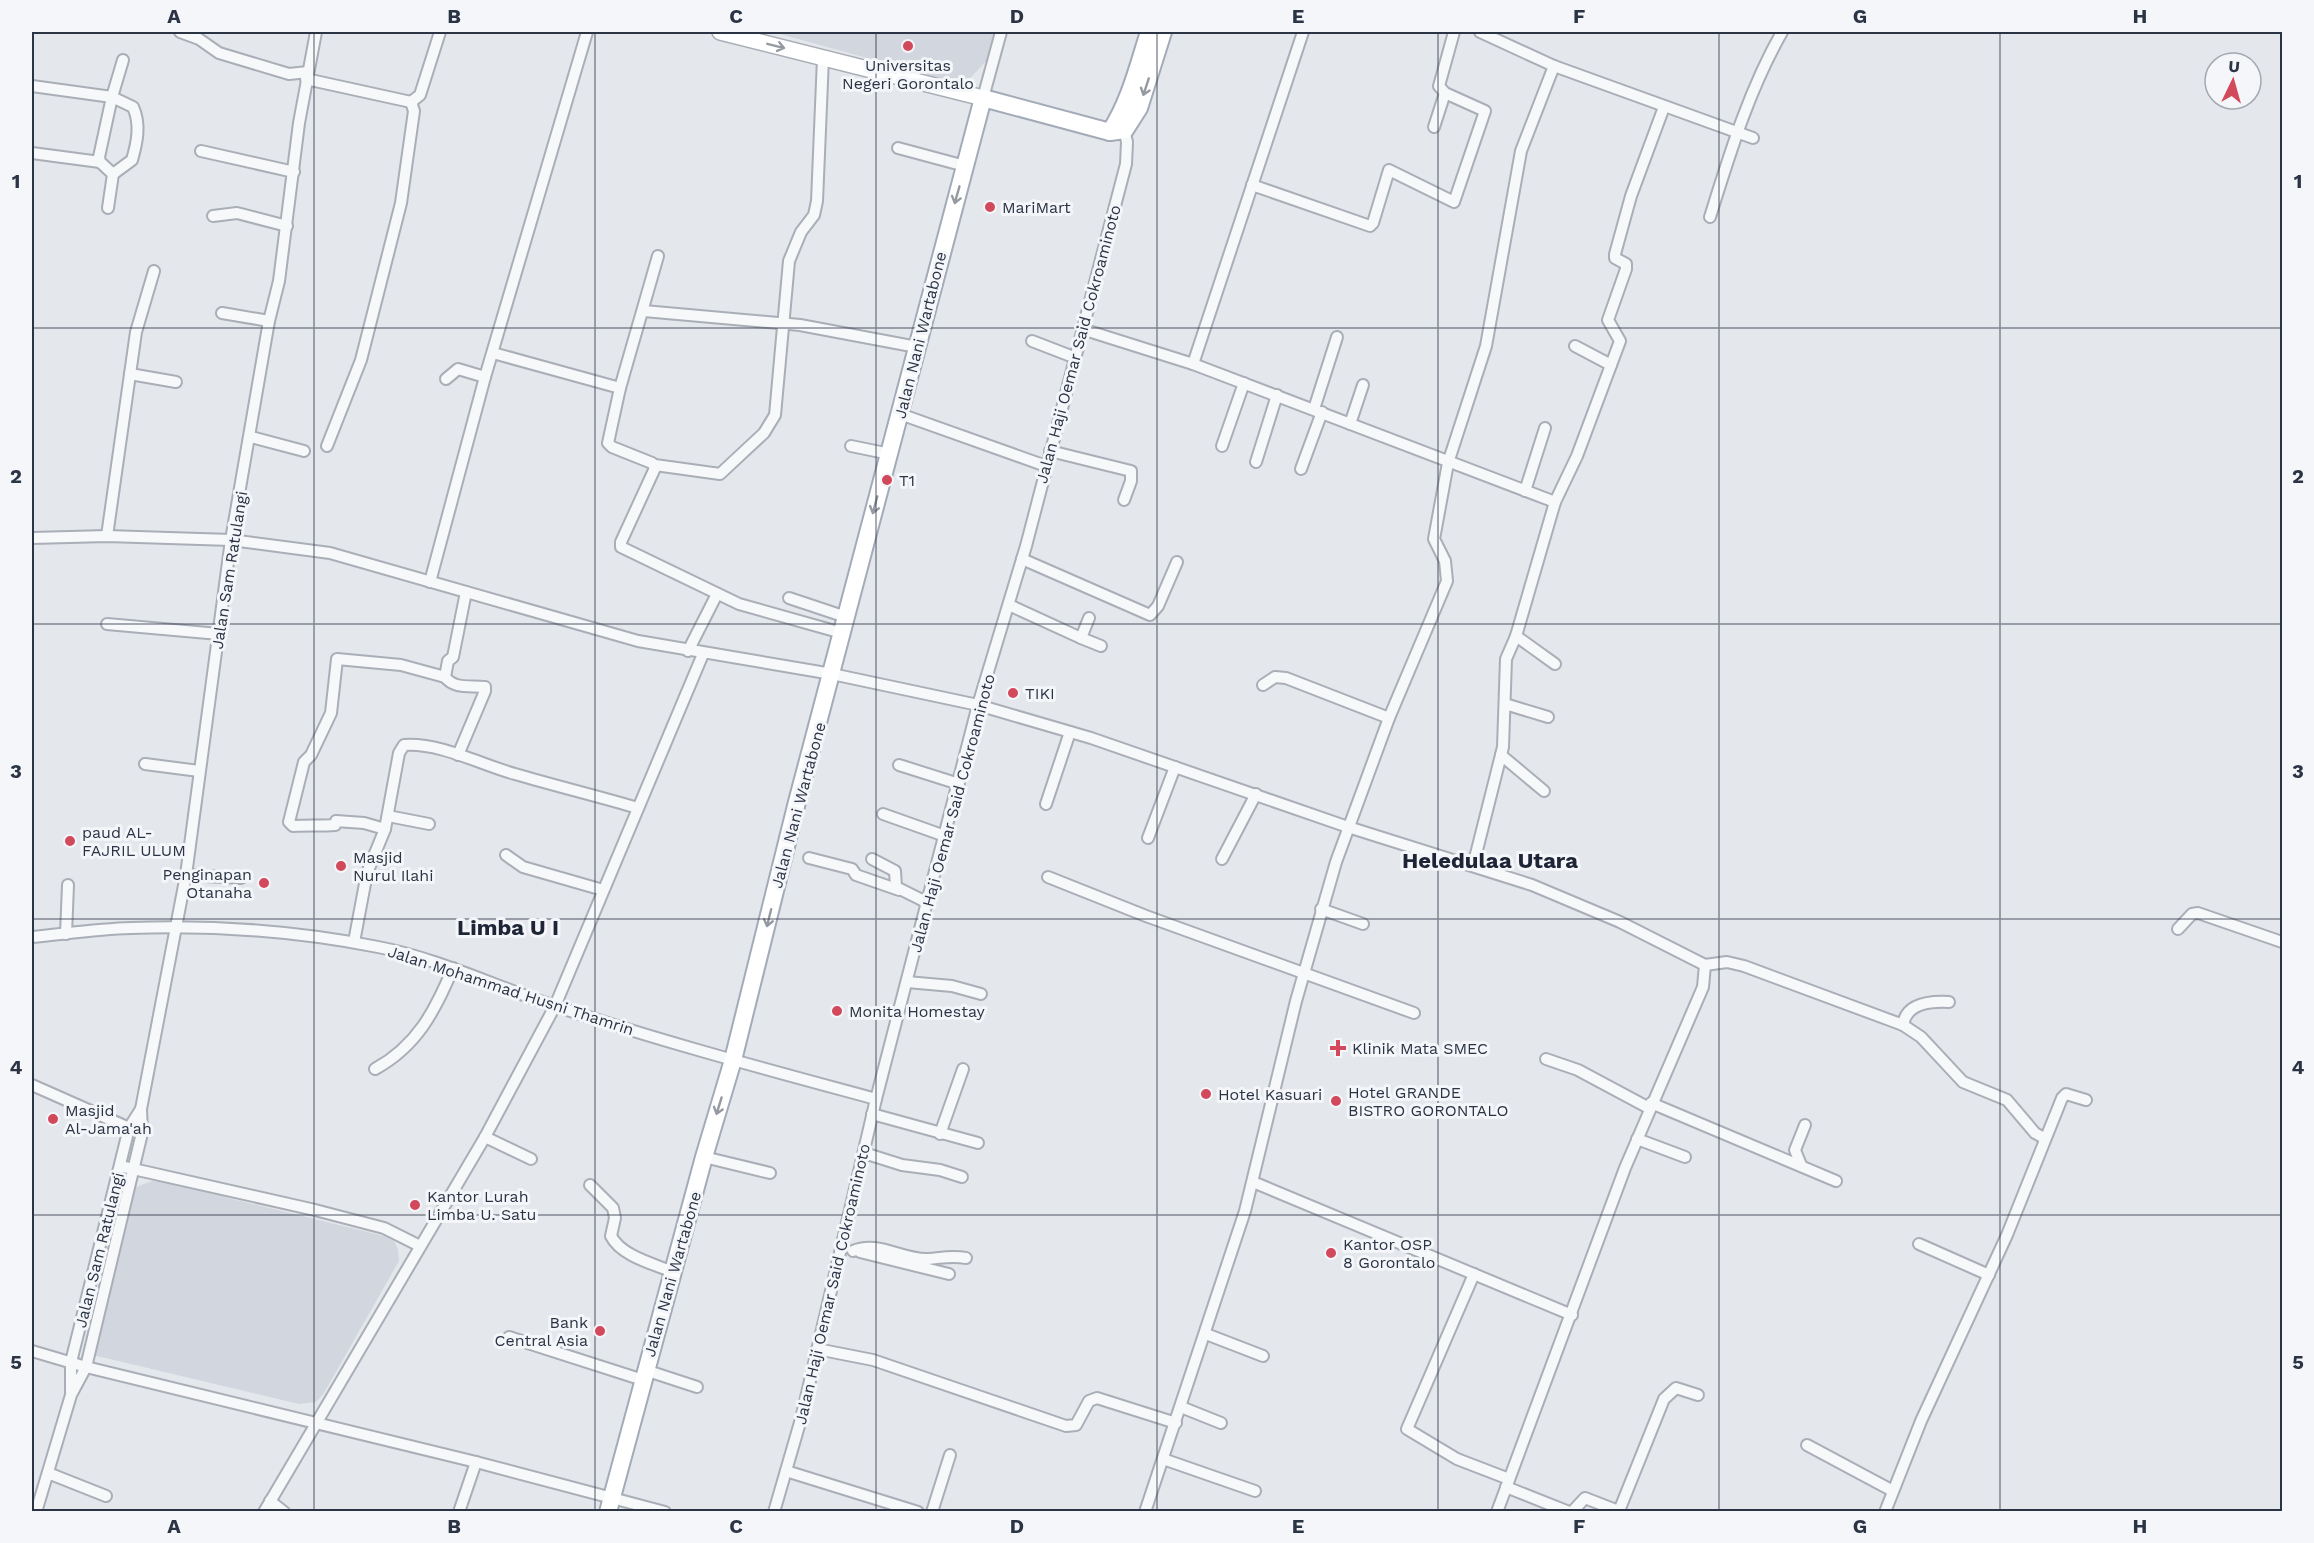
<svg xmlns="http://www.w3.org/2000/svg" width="2314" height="1543" font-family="'Work Sans',sans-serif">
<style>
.built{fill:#d2d6de}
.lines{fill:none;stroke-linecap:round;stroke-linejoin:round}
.street-casing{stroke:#a9aeb7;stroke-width:14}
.secondary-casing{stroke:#a9aeb7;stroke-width:18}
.primary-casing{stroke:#a3abb8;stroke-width:20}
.street{stroke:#f7f8fa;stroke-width:10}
.secondary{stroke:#fff;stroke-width:15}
.primary{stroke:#fff;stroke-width:16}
.oneway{stroke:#959aa2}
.grid{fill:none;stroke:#2b3445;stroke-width:1.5;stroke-opacity:0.55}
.poi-dot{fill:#d1495b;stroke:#f4f6f9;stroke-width:2}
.labels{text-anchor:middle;stroke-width:6;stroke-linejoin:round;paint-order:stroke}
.poi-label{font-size:16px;fill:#2b3445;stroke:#f4f6f9;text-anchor:start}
.street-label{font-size:16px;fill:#2b3445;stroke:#f4f6f9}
.district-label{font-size:22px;font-weight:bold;fill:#1d2536;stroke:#f4f6f9}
.neatline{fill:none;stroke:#2b3445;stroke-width:2}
.grid-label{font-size:20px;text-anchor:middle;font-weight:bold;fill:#2b3445}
</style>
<rect width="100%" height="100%" fill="#e4e7ec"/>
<g class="built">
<polygon points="773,32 996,32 987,60 964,85"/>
<polygon points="152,1181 194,1185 228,1198 384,1236 394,1241 398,1249 399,1261 324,1393 316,1402 299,1404 93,1355 134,1188"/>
</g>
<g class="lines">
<g class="street-casing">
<g id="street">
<polyline points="180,32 199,39 219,53 289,74 308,72"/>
<polyline points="1480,32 1554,66 1753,138"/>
<polyline points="306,79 411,102 420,95 440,32"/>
<polyline points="32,86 112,97 99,157 100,162 113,174 108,208"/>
<polyline points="983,98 1001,32"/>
<polyline points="1434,127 1445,93"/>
<polyline points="898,148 965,166"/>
<polyline points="201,151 294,172"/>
<polyline points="32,153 100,162"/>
<path d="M113,174L132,160C137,143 141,124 133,107L112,97L123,60"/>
<polyline points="1252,185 1370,226 1373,223 1389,170 1454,202 1485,111 1445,93 1439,86 1454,32"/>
<polyline points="213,216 237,213 287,226"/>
<path d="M1710,217C1730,153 1749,90 1782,32"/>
<polyline points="644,311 800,325 917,347"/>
<polyline points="222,313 269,321"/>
<polyline points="1082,329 1193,364 1555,502"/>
<polyline points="1032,341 1076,358"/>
<polyline points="493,353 620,388 658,256"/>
<polyline points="1193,364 1303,32"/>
<polyline points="1611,365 1620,341 1608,320 1626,269 1626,264 1615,258 1615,254 1631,196 1664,107"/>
<polyline points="130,374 176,382"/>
<polyline points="446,379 458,369 485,377"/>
<polyline points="620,388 608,443 612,447 652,463 655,468 621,542 621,547 739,604 842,633"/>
<polyline points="1314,409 1337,337"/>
<polyline points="900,414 1046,466"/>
<polyline points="1350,424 1363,385"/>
<polyline points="251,437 304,451"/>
<polyline points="327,446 361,360 401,203 414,111 411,102"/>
<polyline points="851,446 890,454"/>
<polyline points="1222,446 1244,383"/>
<polyline points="1050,451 1131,471 1131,481 1124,500"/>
<polyline points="1256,462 1277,395"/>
<polyline points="655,465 720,474 764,433 775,415 789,261 801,232 814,215 817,201 823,58"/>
<polyline points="1301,469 1322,412"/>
<polyline points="1525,491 1545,428"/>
<polyline points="107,536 136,332 154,271"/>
<polyline points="32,538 107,536 231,540 330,553 638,641 832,674 978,705 1091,738 1348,827 1532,885 1620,922 1705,965 1703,987 1625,1168 1497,1512"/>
<polyline points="1022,559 1150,615 1158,606 1177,562"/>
<polyline points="430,582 485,377 587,32"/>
<polyline points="789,598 846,617"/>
<polyline points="1009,605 1081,638 1089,618"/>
<polyline points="107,624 219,634"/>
<polyline points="1516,636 1555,664"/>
<polyline points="1081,638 1101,646"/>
<polyline points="688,651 717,594"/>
<polyline points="1263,685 1275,677 1286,678 1389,718"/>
<polyline points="1505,704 1548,717"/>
<path d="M458,755L485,691V687C471,685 455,690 445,677L448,661L453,657L466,592"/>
<polyline points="1501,755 1544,791"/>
<polyline points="145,764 199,771"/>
<polyline points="899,765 959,784"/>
<polyline points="1046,804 1070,732"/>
<polyline points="883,814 945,836"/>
<polyline points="388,816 429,824"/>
<path d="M385,829L364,823L336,821L335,825C321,826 307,825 293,826L289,822L304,762L311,755L331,713L337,659L401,665L445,677"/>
<polyline points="1148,838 1175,767"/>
<polyline points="506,855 523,867 603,890"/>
<polyline points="809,858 852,869 856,875 899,890"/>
<polyline points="872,859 895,871 896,887 928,903"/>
<polyline points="1222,859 1256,794"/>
<polyline points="1473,866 1503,747 1506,659 1516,636 1555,502 1577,456 1611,365 1575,346"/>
<polyline points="186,875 241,878"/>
<polyline points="1048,877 1146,916 1414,1013"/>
<polyline points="1321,909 1363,924"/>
<polyline points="2178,929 2192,914 2198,913 2282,942"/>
<polyline points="66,934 68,885"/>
<path d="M32,937C64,934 97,929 131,928C213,925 297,931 378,947C441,959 498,988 558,1007C663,1042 769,1070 876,1099"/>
<path d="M354,942L367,873L385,829L399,753L404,745C439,742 482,765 515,774C556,786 597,796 638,808"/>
<path d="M1705,965L1727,962L1744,966L1903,1025C1906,1003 1930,1001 1949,1002"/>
<polyline points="907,982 952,986 981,994"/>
<polyline points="1903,1025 1921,1037 1963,1082 2007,1100 2035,1133 2044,1138"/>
<polyline points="1546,1059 1578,1070 1649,1108"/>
<path d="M375,1069C417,1046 435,1011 453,968"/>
<polyline points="32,1085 136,1131"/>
<polyline points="1651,1103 1836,1181"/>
<polyline points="872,1114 978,1143"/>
<polyline points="940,1134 963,1069"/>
<polyline points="485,1137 531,1159"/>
<polyline points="1637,1139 1685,1157"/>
<polyline points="864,1153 902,1165 940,1170 962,1177"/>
<polyline points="704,1157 770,1173"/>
<polyline points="1801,1165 1795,1150 1805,1125"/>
<polyline points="120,1166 315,1210 384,1228 420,1246"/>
<polyline points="1253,1182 1572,1315"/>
<path d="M590,1185L613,1208L615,1218L611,1236C621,1256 654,1264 673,1272"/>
<polyline points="1919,1244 1989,1275"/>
<path d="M853,1251C878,1240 902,1260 928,1259C942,1258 952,1255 966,1258"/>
<polyline points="860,1252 949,1274"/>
<polyline points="1474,1274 1407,1429 1457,1459 1509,1479"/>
<polyline points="1206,1334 1263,1356"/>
<polyline points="509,1337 643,1380"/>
<polyline points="817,1349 873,1360 1066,1426 1076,1425 1089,1401 1097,1398 1176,1423"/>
<polyline points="32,1351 86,1367 476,1462 665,1512"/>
<polyline points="645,1370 697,1387"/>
<polyline points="71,1392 71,1362 129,1128 141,1109"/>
<polyline points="1181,1407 1221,1423"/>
<polyline points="1807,1445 1893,1491"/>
<polyline points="1163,1459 1255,1491"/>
<polyline points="786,1471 918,1512"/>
<polyline points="48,1473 106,1496"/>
<polyline points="1506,1487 1569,1512"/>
<polyline points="270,1501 284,1512"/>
<polyline points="1619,1511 1664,1399 1676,1388 1698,1395"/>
<polyline points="36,1512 71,1395 86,1367 142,1133 141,1109 186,875 231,540 269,321 279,281 299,123 316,32"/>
<polyline points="264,1512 485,1137 555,1006 703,654"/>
<polyline points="459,1512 476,1462"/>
<polyline points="774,1512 801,1419 876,1099 978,705 1026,546 1126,164 1127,142 1123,124"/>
<polyline points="932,1512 950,1455"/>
<polyline points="1145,1512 1245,1211 1296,1001 1336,862 1389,718 1447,581 1445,561 1434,539 1448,463 1486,346 1521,151 1554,66"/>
<polyline points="1572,1512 1585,1498 1621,1512"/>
<polyline points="1885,1512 1921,1421 2007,1235 2062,1098 2066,1094 2086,1100"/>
</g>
</g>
<g class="secondary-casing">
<polyline id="secondary" points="720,32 983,98"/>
</g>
<g class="primary-casing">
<g id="primary">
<path d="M1110,132C1130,101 1138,66 1149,32"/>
<polyline points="608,1512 704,1157 733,1060 797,802 983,98 1110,132 1125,130 1139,108 1163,32"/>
</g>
</g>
<use href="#street" class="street"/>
<use href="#secondary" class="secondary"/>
<use href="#primary" class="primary"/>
</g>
<defs><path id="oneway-shaft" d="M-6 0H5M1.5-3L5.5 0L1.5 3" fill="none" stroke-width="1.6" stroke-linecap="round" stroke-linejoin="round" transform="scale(1.5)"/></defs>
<g class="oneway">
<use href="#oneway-shaft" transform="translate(776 46) rotate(14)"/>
<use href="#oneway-shaft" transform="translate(1146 87) rotate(108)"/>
<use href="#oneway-shaft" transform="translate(957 195) rotate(106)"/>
<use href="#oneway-shaft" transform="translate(875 505) rotate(105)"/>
<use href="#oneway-shaft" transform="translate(769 918) rotate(104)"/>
<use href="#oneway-shaft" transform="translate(719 1106) rotate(107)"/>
</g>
<path class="grid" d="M314,32V1512M595,32V1512M876,32V1512M1157,32V1512M1438,32V1512M1719,32V1512M2000,32V1512M32,328H2282M32,624H2282M32,919H2282M32,1215H2282"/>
<g class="poi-dot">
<circle cx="908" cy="46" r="6"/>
<circle cx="990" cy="207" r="6"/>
<circle cx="887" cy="480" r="6"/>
<circle cx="1013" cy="693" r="6"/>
<circle cx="70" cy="841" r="6"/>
<circle cx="341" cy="866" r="6"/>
<circle cx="264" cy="883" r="6"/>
<circle cx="837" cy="1011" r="6"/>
<path d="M1335 1039h6v6h6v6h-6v6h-6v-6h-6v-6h6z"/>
<circle cx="1206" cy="1094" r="6"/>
<circle cx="1336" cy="1101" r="6"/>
<circle cx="53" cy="1119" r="6"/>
<circle cx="415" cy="1205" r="6"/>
<circle cx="1331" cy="1253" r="6"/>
<circle cx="600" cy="1331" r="6"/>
</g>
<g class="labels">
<g class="poi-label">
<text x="908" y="71" text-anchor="middle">Universitas<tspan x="908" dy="18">Negeri Gorontalo</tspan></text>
<text x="1002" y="213">MariMart</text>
<text x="899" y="486">T1</text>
<text x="1025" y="699">TIKI</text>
<text x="82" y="838">paud AL-<tspan x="82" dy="18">FAJRIL ULUM</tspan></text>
<text x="353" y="863">Masjid<tspan x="353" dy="18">Nurul Ilahi</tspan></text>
<text x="252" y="880" text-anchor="end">Penginapan<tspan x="252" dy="18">Otanaha</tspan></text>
<text x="849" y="1017">Monita Homestay</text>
<text x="1352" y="1054">Klinik Mata SMEC</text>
<text x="1348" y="1098">Hotel GRANDE<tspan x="1348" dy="18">BISTRO GORONTALO</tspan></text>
<text x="1218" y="1100">Hotel Kasuari</text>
<text x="65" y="1116">Masjid<tspan x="65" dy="18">Al-Jama'ah</tspan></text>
<text x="427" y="1202">Kantor Lurah<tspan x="427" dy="18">Limba U. Satu</tspan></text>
<text x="1343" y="1250">Kantor OSP<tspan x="1343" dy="18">8 Gorontalo</tspan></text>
<text x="588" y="1328" text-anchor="end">Bank<tspan x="588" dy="18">Central Asia</tspan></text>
</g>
<g class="street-label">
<text transform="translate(920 335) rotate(-76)" y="6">Jalan Nani Wartabone</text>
<text transform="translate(1078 344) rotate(-75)" y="6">Jalan Haji Oemar Said Cokroaminoto</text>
<text transform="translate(229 570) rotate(-81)" y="6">Jalan Sam Ratulangi</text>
<text transform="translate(798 805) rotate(-75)" y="6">Jalan Nani Wartabone</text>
<text transform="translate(952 813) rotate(-75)" y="6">Jalan Haji Oemar Said Cokroaminoto</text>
<text transform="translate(511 990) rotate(18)" y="6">Jalan Mohammad Husni Thamrin</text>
<text transform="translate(99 1250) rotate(-76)" y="6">Jalan Sam Ratulangi</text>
<text transform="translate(672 1274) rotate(-74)" y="6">Jalan Nani Wartabone</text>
<text transform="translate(832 1284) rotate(-77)" y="6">Jalan Haji Oemar Said Cokroaminoto</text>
</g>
<g class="district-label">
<text x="1490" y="868">Heledulaa Utara</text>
<text x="508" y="935">Limba U I</text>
</g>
</g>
<rect width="2314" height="1543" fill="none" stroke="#f4f6f9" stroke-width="66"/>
<g transform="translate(2233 81) rotate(5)"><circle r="28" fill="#f4f6f9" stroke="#a4a8b1" stroke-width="1.5"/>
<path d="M0-4.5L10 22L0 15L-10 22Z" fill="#d1495b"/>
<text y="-9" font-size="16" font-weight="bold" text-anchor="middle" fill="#2b3445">U</text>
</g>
<rect x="33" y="33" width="2248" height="1477" class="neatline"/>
<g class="grid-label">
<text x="174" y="23">A</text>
<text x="454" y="23">B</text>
<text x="736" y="23">C</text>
<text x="1017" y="23">D</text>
<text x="1298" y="23">E</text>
<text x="1579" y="23">F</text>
<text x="1860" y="23">G</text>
<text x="2140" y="23">H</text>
<text x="16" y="188">1</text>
<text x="2298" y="188">1</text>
<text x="16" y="483">2</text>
<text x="2298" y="483">2</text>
<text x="16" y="778">3</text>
<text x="2298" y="778">3</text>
<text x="16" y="1074">4</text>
<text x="2298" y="1074">4</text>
<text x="16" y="1369">5</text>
<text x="2298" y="1369">5</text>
<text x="174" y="1533">A</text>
<text x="454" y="1533">B</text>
<text x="736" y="1533">C</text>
<text x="1017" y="1533">D</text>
<text x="1298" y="1533">E</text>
<text x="1579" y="1533">F</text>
<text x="1860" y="1533">G</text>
<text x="2140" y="1533">H</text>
</g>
</svg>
